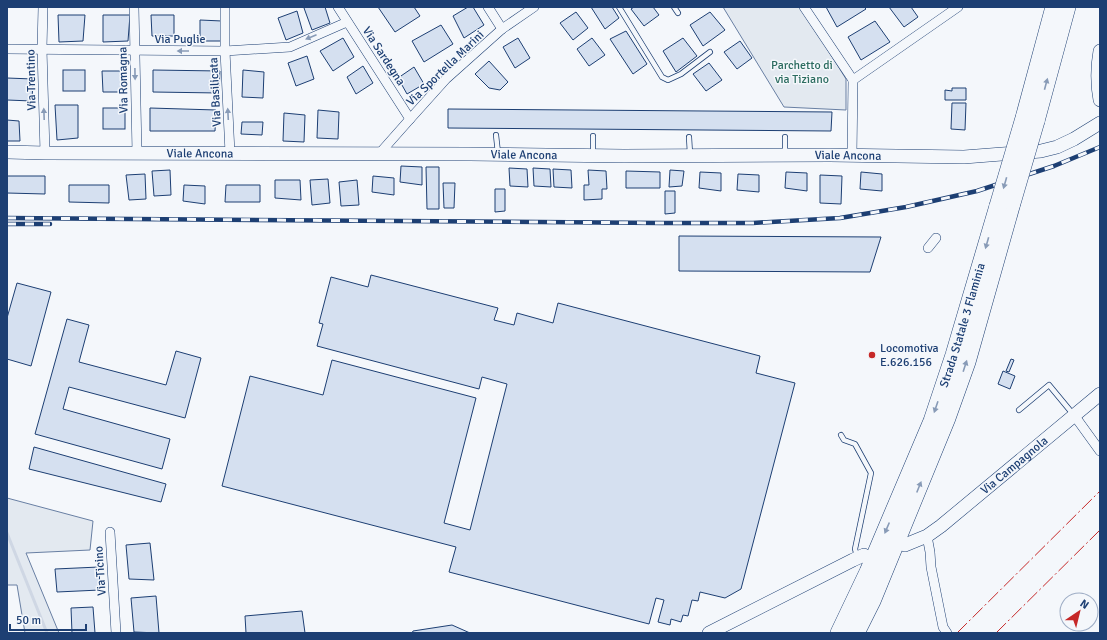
<svg xmlns="http://www.w3.org/2000/svg" width="1107" height="640" font-family="Signika,sans-serif">
<style>
.green{fill:#e3e9f0;stroke:#687fa3}
.lines{fill:none;stroke-linecap:round;stroke-linejoin:round}
.stream{stroke:#cfd7e4;stroke-width:3}
.building{fill:#d5e0f0;stroke:#1d3f73}
.lane-casing{stroke:#1d3f73;stroke-width:6}
.street-casing{stroke:#1d3f73;stroke-width:10}
.secondary-casing{stroke:#1d3f73;stroke-width:14}
.highway-casing{stroke:#1d3f73;stroke-width:18}
.lane{stroke:#f4f7fb;stroke-width:4.5}
.street{stroke:#f4f7fb;stroke-width:9}
.secondary{stroke:#f4f7fb;stroke-width:13}
.highway{stroke:#f4f7fb;stroke-width:17}
.rail-casing{stroke:#1d3f73;stroke-width:4.5}
.rail{stroke:#f4f7fb;stroke-width:3;stroke-dasharray:9;stroke-linecap:butt}
.highway-bridge-casing{stroke:#1d3f73;stroke-width:18;stroke-linecap:butt}
.highway-bridge{stroke:#f4f7fb;stroke-width:17}
.power{stroke:#c62828;stroke-width:1;stroke-dasharray:14 3 2 3;stroke-linecap:butt}
.oneway{fill:#889bb7}
.poi-dot{fill:#c62828;stroke:#f4f7fb;stroke-width:1.5}
.labels{text-anchor:middle;stroke-width:3;stroke-linejoin:round;paint-order:stroke}
.street-label{font-size:12px;fill:#1d3f73;stroke:#f4f7fb}
.park-label{font-size:12px;fill:#2c6c60;stroke:#f4f7fb}
.poi-label{font-size:12px;fill:#1d3f73;stroke:#f4f7fb;text-anchor:start}
</style>
<rect width="100%" height="100%" fill="#f4f7fb"/>
<g class="green">
<polygon points="723,7 801,7 846,79 846,110 784,107"/>
<polygon points="7,498 93,521 90,550 26,553 59,633 25,633 17,585 7,585"/>
</g>
<g class="lines">
<polyline class="stream" points="7,533 47,633"/>
</g>
<g class="building">
<polygon points="306,7 325,7 330,23 312,30 304,8"/>
<polygon points="378,7 414,7 420,16 395,32"/>
<polygon points="468,7 473,7 484,25 464,38 453,16"/>
<polygon points="591,7 612,7 619,18 605,29"/>
<polygon points="634,7 653,7 659,15 644,26 631,9"/>
<polygon points="826,7 864,7 866,9 837,27"/>
<polygon points="889,7 911,7 918,17 904,27"/>
<polygon points="297,11 303,33 286,40 278,18"/>
<polygon points="576,12 588,28 573,40 560,23"/>
<polygon points="710,12 725,30 703,46 690,25"/>
<polygon points="58,15 85,15 83,41 59,42"/>
<polygon points="103,15 130,15 128,41 103,42"/>
<polygon points="151,15 174,15 174,36 152,36"/>
<polygon points="200,20 222,21 223,41 200,41"/>
<polygon points="875,21 890,42 861,60 848,37"/>
<polygon points="441,25 453,44 424,62 412,41"/>
<polygon points="626,31 647,64 633,74 610,39"/>
<polygon points="343,38 354,57 333,71 320,51"/>
<polygon points="518,38 530,58 515,68 503,47"/>
<polygon points="592,38 605,55 589,66 577,49"/>
<polygon points="683,38 697,56 676,72 663,51"/>
<polygon points="740,41 752,58 737,69 724,52"/>
<polygon points="307,56 314,79 296,86 288,63"/>
<polygon points="489,61 508,82 500,90 489,88 475,74"/>
<polygon points="709,63 722,80 706,91 693,74"/>
<polygon points="363,66 373,83 356,94 347,77"/>
<polygon points="414,67 424,84 407,94 398,78"/>
<rect x="63" y="70" width="22" height="21"/>
<polygon points="153,70 220,71 219,93 153,92"/>
<polygon points="243,70 264,72 263,98 242,97"/>
<polygon points="102,71 125,71 125,92 103,92"/>
<polygon points="7,78 33,79 32,101 7,100"/>
<polygon points="952,88 966,88 966,100 945,100 945,90 952,91"/>
<polygon points="952,103 966,103 965,130 951,129"/>
<polygon points="55,105 78,105 78,138 57,140"/>
<rect x="103" y="108" width="22" height="21"/>
<polygon points="150,108 216,110 215,131 150,131"/>
<polygon points="448,109 832,112 831,131 448,128"/>
<polygon points="318,110 339,112 338,139 317,138"/>
<polygon points="284,113 305,115 304,142 283,141"/>
<polygon points="7,120 19,121 20,141 7,141"/>
<polygon points="242,122 263,122 262,135 241,134"/>
<polygon points="401,166 422,167 422,185 400,182"/>
<polygon points="426,167 439,167 439,209 427,209"/>
<polygon points="509,168 527,169 528,187 510,186"/>
<polygon points="533,168 550,169 551,187 534,186"/>
<polygon points="553,169 571,170 572,188 554,187"/>
<polygon points="170,170 171,195 154,196 152,171"/>
<polygon points="588,170 606,171 607,189 602,189 602,199 584,200 584,185 589,185"/>
<polygon points="670,170 684,171 682,186 669,187"/>
<polygon points="626,171 660,172 660,188 626,188"/>
<polygon points="700,172 721,173 721,191 699,188"/>
<polygon points="786,172 807,173 807,191 785,188"/>
<polygon points="861,172 882,174 882,191 860,189"/>
<polygon points="145,174 146,199 129,200 126,175"/>
<polygon points="738,174 759,175 759,192 737,190"/>
<polygon points="820,175 842,176 841,204 820,203"/>
<polygon points="7,176 45,176 45,194 7,193"/>
<polygon points="373,176 394,178 394,195 372,192"/>
<polygon points="328,179 330,203 312,205 310,180"/>
<polygon points="275,180 300,180 301,200 275,198"/>
<polygon points="357,180 359,205 341,206 339,182"/>
<polygon points="443,183 455,183 454,208 444,208"/>
<polygon points="69,185 109,185 109,203 69,202"/>
<polygon points="184,185 205,186 205,204 183,201"/>
<polygon points="226,185 260,185 260,202 225,202"/>
<polygon points="495,189 505,189 505,211 495,212"/>
<polygon points="665,191 675,191 675,213 665,214"/>
<polygon points="679,236 881,237 870,272 679,271"/>
<polygon points="371,275 498,308 494,320 514,325 517,313 553,323 558,303 760,356 756,373 795,383 741,589 725,598 700,592 698,601 692,600 688,616 683,615 681,622 671,619 670,625 658,622 664,600 656,598 649,624 449,572 456,547 222,486 250,376 323,395 332,360 476,398 444,523 470,530 507,384 482,377 479,389 317,346 323,324 319,323 331,277 368,287"/>
<polygon points="17,283 51,292 31,366 7,359 7,318"/>
<polygon points="67,319 89,325 79,362 166,385 176,351 201,358 185,418 69,387 63,409 170,439 162,469 35,434"/>
<polygon points="1011,359 1014,360 1009,372 1006,371"/>
<polygon points="1003,371 1015,376 1010,389 998,384"/>
<polygon points="34,447 166,484 161,502 29,469"/>
<polygon points="150,543 154,580 129,579 126,545"/>
<polygon points="99,567 100,590 57,592 55,569"/>
<polygon points="156,596 159,633 134,632 131,598"/>
<polygon points="93,607 95,633 72,633 71,608"/>
<polygon points="302,611 305,633 246,633 245,616"/>
<polygon points="452,625 470,633 412,633 413,631"/>
</g>
<g class="lines">
<g class="lane-casing">
<g id="lane">
<polyline points="619,7 662,77 668,80 681,74 710,52"/>
<polyline points="674,7 678,13"/>
<polyline points="496,135 498,153"/>
<polyline points="593,136 593,154"/>
<polyline points="689,137 690,154"/>
<polyline points="785,137 785,154"/>
<polyline points="1019,410 1049,385 1073,414"/>
<polyline points="841,435 844,440 855,444 871,473 855,549 857,556"/>
</g>
</g>
<g class="street-casing">
<g id="street">
<polyline points="43,7 42,49 45,153"/>
<polyline points="134,7 137,153"/>
<polyline points="225,7 225,51 230,153"/>
<polyline points="338,7 410,119"/>
<polyline points="488,7 502,29"/>
<polyline points="804,7 853,80"/>
<polyline points="7,49 225,51 290,47 347,22"/>
<polyline points="379,154 410,119 446,79 502,29 534,7"/>
<polyline points="852,155 853,80 958,7"/>
<polyline points="928,248 936,238"/>
<polyline points="1074,415 1100,451"/>
<polyline points="110,532 116,633"/>
<polyline points="927,536 930,552 931,567 943,627 947,633"/>
</g>
</g>
<g class="secondary-casing">
<g id="secondary">
<path d="M1100,51C1097,68 1097,84 1100,100"/>
<path id="s1" d="M7,152L45,153L470,154L624,156L830,155L964,157L1041,151L1057,147L1074,139L1100,123"/>
<path id="s2" d="M905,545L927,536L941,526L1100,394"/>
<polyline points="709,633 853,560 864,555"/>
</g>
</g>
<g class="highway-casing">
<g id="highway">
<polyline points="1024,118 1054,7"/>
<polyline points="1036,121 1067,7"/>
<path id="s3" d="M839,633L868,572L932,421L954,355L998,206"/>
<polyline points="856,633 872,601 947,418 967,362 1012,203"/>
</g>
</g>
<use href="#lane" class="lane"/>
<use href="#street" class="street"/>
<use href="#secondary" class="secondary"/>
<use href="#highway" class="highway"/>
<g class="rail-casing">
<g id="rail">
<polyline points="7,218 662,223 753,223 840,218 906,207 977,191 1054,166 1100,147"/>
<polyline points="7,224 50,224"/>
</g>
</g>
<use href="#rail" class="rail"/>
<g class="highway-bridge-casing">
<g id="highway-bridge">
<polyline points="1012,203 1036,121"/>
<polyline points="998,206 1024,118"/>
</g>
</g>
<use href="#highway-bridge" class="highway-bridge"/>
<g class="power">
<polyline points="957,633 1100,491"/>
<polyline points="996,633 1100,530"/>
</g>
</g>
<defs><path id="oneway-solid" d="M-6-.8H1V-3.2L6.5 0L1 3.2V.8H-6Z"/></defs>
<g class="oneway">
<use href="#oneway-solid" transform="translate(311 37) rotate(157)"/>
<use href="#oneway-solid" transform="translate(183 51) rotate(-180)"/>
<use href="#oneway-solid" transform="translate(135 74) rotate(89)"/>
<use href="#oneway-solid" transform="translate(1046 84) rotate(-75)"/>
<use href="#oneway-solid" transform="translate(44 114) rotate(-92)"/>
<use href="#oneway-solid" transform="translate(228 114) rotate(-93)"/>
<use href="#oneway-solid" transform="translate(1005 183) rotate(106)"/>
<use href="#oneway-solid" transform="translate(987 243) rotate(106)"/>
<use href="#oneway-solid" transform="translate(965 366) rotate(-72)"/>
<use href="#oneway-solid" transform="translate(936 407) rotate(109)"/>
<use href="#oneway-solid" transform="translate(919 487) rotate(-68)"/>
<use href="#oneway-solid" transform="translate(887 528) rotate(113)"/>
</g>
<circle class="poi-dot" cx="872" cy="355" r="4"/>
<g class="labels">
<g class="street-label">
<text x="180" y="43">Via Puglie</text>
<text transform="translate(384 56) rotate(57)" y="4">Via Sardegna</text>
<text transform="translate(445 68) rotate(-44)" y="4">Via Sportella Marini</text>
<text transform="translate(31 80) rotate(-91)" y="4">Via Trentino</text>
<text transform="translate(123 80) rotate(-91)" y="4">Via Romagna</text>
<text transform="translate(215 92) rotate(-93)" y="4">Via Basilicata</text>
<text dy="4" stroke="none"><textPath href="#s1" startOffset="193">Viale Ancona</textPath></text>
<text dy="4" stroke="none"><textPath href="#s1" startOffset="517">Viale Ancona</textPath></text>
<text dy="4" stroke="none"><textPath href="#s1" startOffset="841">Viale Ancona</textPath></text>
<text dy="4" stroke="none"><textPath href="#s3" startOffset="332">Strada Statale 3 Flaminia</textPath></text>
<text dy="4" stroke="none"><textPath href="#s2" startOffset="136">Via Campagnola</textPath></text>
<text transform="translate(100 571) rotate(-94)" y="4">Via Ticino</text>
</g>
<g class="park-label">
<text x="802" y="69">Parchetto di<tspan x="802" dy="14">via Tiziano</tspan></text>
</g>
<g class="poi-label">
<text x="880" y="352">Locomotiva<tspan x="880" dy="14">E.626.156</tspan></text>
</g>
</g>
<rect width="1107" height="640" fill="none" stroke="#1d3f73" stroke-width="16"/>
<g transform="translate(1079 612) rotate(35)"><circle r="19" fill="#f4f7fb" stroke="#9eadc5"/>
<path d="M0-3L7 15L0 10L-7 15Z" fill="#c62828"/>
<text y="-6" font-size="11" font-weight="bold" text-anchor="middle" fill="#1d3f73">N</text>
</g>
<path d="M10 624v6h76v-6" fill="none" stroke="#1d3f73" stroke-width="2"/>
<text x="16" y="624" font-size="12" fill="#1d3f73" stroke="#f4f7fb" stroke-width="3" paint-order="stroke">50 m</text>
</svg>
